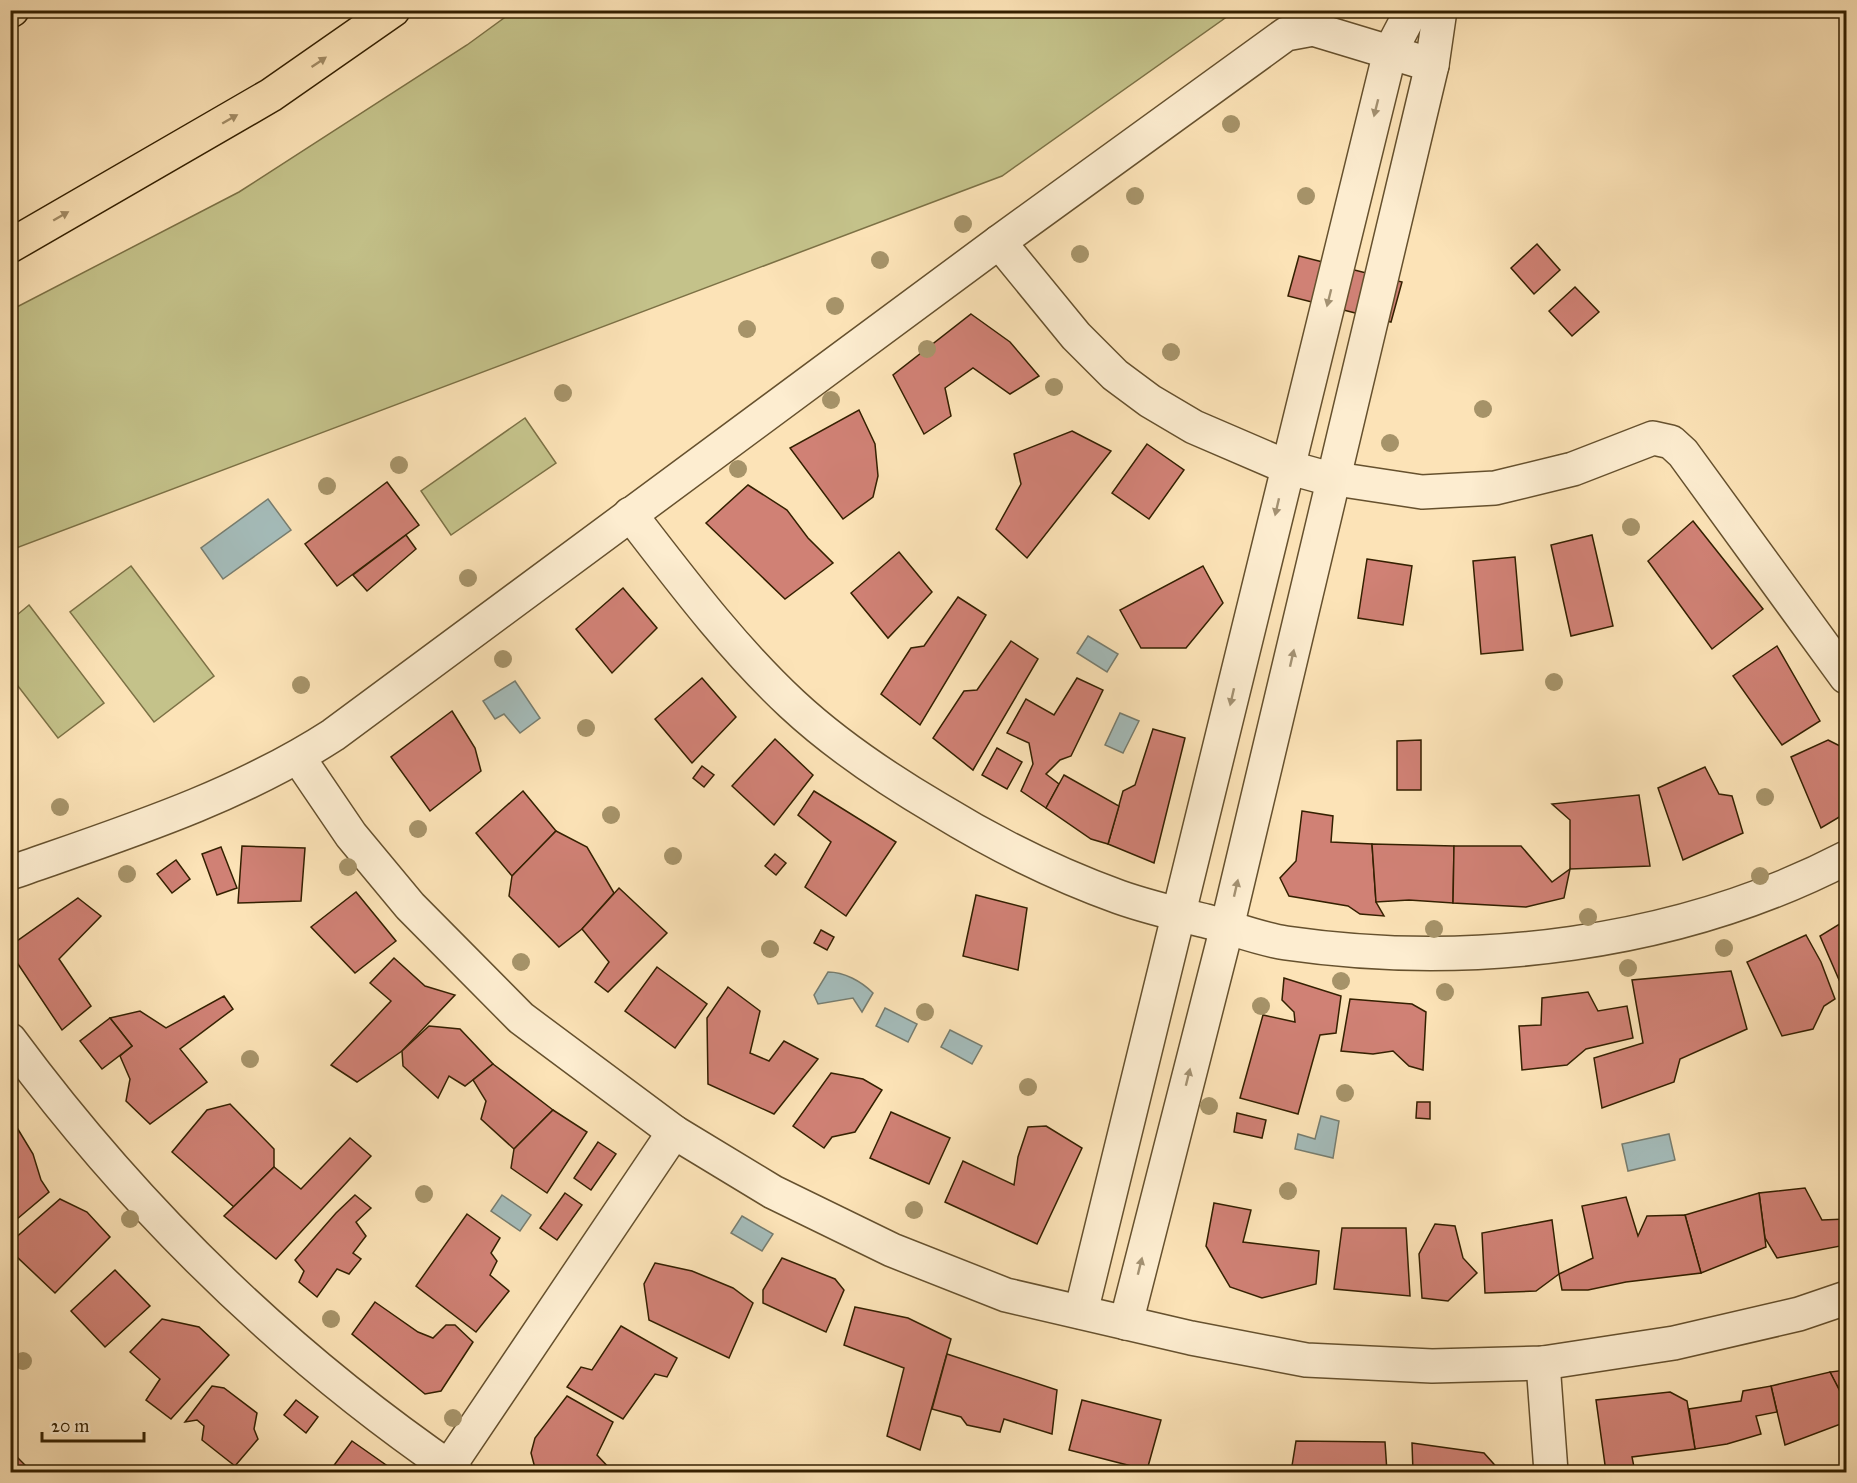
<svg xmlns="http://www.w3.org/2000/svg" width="1857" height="1483" font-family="'IM FELL Great Primer',serif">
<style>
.green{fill:#c4c28a;stroke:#7c7145;stroke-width:1.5}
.water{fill:#a4bbb9;stroke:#777d6f;stroke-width:1.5}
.building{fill:#d08175;stroke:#342000;stroke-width:1.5}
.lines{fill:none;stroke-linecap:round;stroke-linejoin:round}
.street-casing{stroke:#66512e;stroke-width:36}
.highway-casing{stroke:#342000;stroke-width:36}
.street{stroke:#fdedd0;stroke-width:33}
.highway{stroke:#fce3b7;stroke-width:33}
.tree{fill:#a69369}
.oneway{fill:#a28b65}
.oneway2{fill:#a39172}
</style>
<rect width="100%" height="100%" fill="#fce3b7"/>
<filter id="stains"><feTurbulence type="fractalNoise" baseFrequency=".00333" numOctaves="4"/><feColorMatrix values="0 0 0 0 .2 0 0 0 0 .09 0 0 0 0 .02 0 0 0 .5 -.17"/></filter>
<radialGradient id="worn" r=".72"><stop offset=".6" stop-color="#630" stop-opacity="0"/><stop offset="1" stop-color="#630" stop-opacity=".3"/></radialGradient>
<g class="green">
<polygon points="515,10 1235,11 1002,176 11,550 11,310 239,192 467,45"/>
<polygon points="525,418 556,463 451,535 421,491"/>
<polygon points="131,566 214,676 154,722 70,612"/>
<polygon points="29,605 104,703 58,738 11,677 11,620"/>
</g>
<g class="water">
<polygon points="268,499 291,530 223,579 201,548"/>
<polygon points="1088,636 1118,654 1107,672 1077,653"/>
<polygon points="515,681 540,718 520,733 504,714 495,719 483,701"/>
<polygon points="1120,713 1139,721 1123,753 1105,745"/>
<path d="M828,972C844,972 861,981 873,993L862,1012L853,998L818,1004L814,995Z"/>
<polygon points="885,1008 917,1024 908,1042 876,1026"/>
<polygon points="950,1030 982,1046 972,1064 941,1047"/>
<polygon points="1321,1116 1339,1121 1333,1158 1295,1149 1298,1134 1315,1139"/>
<polygon points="1669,1134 1675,1160 1628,1171 1622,1144"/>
<polygon points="502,1195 531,1215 520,1231 491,1211"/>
<polygon points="742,1216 773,1234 762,1251 731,1233"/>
</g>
<g class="building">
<polygon points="1537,244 1560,270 1534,294 1511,268"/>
<polygon points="1299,256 1402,282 1391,322 1288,296"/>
<polygon points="1575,287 1599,312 1572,336 1549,311"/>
<polygon points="971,314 1010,342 1039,376 1010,394 973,368 945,388 951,416 924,434 893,375"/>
<polygon points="859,410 875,444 878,476 873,497 843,519 790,448"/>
<polygon points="1072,431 1111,451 1027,558 996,529 1021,484 1014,454"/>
<polygon points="1147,444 1184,470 1149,519 1112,493"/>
<polygon points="387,482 419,525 337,586 305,544"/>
<polygon points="748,485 787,510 808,538 833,563 785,599 706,523"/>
<polygon points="1693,521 1763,609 1712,649 1648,561"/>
<polygon points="406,535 416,549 367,591 353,575"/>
<polygon points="1592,535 1613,626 1571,636 1551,545"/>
<polygon points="899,552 932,592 888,638 851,593"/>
<polygon points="1515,557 1523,650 1481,654 1473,561"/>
<polygon points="1367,559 1412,566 1403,625 1358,618"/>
<polygon points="1203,566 1223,603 1186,648 1141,648 1120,610"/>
<polygon points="623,588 657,628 612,673 576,629"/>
<polygon points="958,597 986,615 920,725 881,694 911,648 924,646"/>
<polygon points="1011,641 1038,659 973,770 933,738 964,691 977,690"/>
<polygon points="1777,646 1820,721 1782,745 1733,676"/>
<polygon points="702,678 736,717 692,763 655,719"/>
<polygon points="1077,678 1103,690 1071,756 1060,760 1046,774 1059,784 1046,808 1021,791 1033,764 1029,743 1007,733 1026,699 1054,715"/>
<polygon points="452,711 475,748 481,771 430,811 391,757"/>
<polygon points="1153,729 1185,738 1154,863 1108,844 1123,791 1135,785"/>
<polygon points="775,739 813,775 774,825 732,786"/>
<polygon points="1421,740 1421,790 1397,790 1397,741"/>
<polygon points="1828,740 1846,749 1846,813 1821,828 1791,757"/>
<polygon points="997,748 1022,762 1007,789 982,775"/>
<polygon points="702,766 714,775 704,787 693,778"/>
<polygon points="1705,767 1719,794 1732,796 1743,833 1683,860 1658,788"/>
<polygon points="1064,775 1119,806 1108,844 1091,839 1046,808"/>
<polygon points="523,791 556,831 512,876 476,833"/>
<polygon points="814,791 896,842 846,916 805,887 831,842 798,815"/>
<polygon points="1639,795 1650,866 1570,869 1570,820 1552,804"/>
<polygon points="1302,811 1333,816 1331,842 1372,844 1376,902 1384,916 1360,914 1348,906 1289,896 1280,878 1296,861"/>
<polygon points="556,831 587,847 614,893 582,929 559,947 509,896 512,876"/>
<polygon points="1372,844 1454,846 1453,903 1409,900 1376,902"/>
<polygon points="242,846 305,848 301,901 238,903"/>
<polygon points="1454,846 1521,846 1552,882 1570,869 1564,898 1526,907 1453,903"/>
<polygon points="221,847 237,888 217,895 202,854"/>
<polygon points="775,854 786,863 776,875 765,866"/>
<polygon points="176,860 190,879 172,893 157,874"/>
<polygon points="619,888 667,933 608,992 595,982 609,962 582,929"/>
<polygon points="356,892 396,941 355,973 311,927"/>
<polygon points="976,895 1027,908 1018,970 963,956"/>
<polygon points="78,898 101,916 59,959 91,1006 62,1030 10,952 10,946"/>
<polygon points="1846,920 1846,996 1820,936"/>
<polygon points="821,930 834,937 827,950 814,943"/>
<polygon points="1806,935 1821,962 1835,999 1824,1006 1813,1029 1782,1036 1747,962"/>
<polygon points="394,958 425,986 455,995 402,1051 357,1082 331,1065 391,1001 370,983"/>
<polygon points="657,967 707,1004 675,1048 625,1011"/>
<polygon points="1731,971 1747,1029 1680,1059 1674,1082 1602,1108 1594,1058 1643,1043 1632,980"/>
<polygon points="1284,978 1341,996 1336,1033 1320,1035 1298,1114 1240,1098 1263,1015 1295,1022 1294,1012 1282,1000"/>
<polygon points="728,987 760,1011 750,1053 769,1061 784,1041 818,1059 774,1114 708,1084 707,1018"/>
<polygon points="1588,992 1598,1011 1627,1006 1633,1038 1586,1049 1567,1065 1522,1070 1519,1026 1541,1025 1542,998"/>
<polygon points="224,996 233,1009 180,1049 207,1082 150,1124 126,1101 130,1079 120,1056 132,1046 110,1018 140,1011 166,1028"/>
<polygon points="1350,999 1412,1004 1426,1012 1423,1070 1409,1066 1393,1051 1373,1054 1341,1051"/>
<polygon points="110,1018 132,1046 102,1069 80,1041"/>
<polygon points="429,1026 460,1029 493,1064 465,1086 449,1076 438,1098 403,1066 402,1051"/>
<polygon points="493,1064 553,1110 514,1149 481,1119 486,1101 473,1080"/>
<polygon points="831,1073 863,1079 882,1090 855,1132 832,1137 824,1148 793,1126"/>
<polygon points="1417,1102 1430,1102 1430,1119 1416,1118"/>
<polygon points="230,1104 274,1149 274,1167 234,1207 172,1152 207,1110"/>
<polygon points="553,1110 587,1132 547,1193 511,1168 514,1149"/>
<polygon points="891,1112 950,1138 929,1184 870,1158"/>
<polygon points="1237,1113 1266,1120 1262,1138 1234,1132"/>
<polygon points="16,1126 33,1154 41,1180 49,1192 10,1225 10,1130"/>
<polygon points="1046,1126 1082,1148 1037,1244 945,1202 963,1161 1014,1185 1018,1157 1028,1127"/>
<polygon points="350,1138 371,1156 276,1259 224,1216 274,1167 301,1189"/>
<polygon points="598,1142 616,1154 591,1190 574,1178"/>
<polygon points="1805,1188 1822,1220 1846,1219 1846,1245 1777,1258 1765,1238 1759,1193"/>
<polygon points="565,1193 582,1205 557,1240 540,1228"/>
<polygon points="1759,1193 1766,1247 1701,1273 1685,1215"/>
<polygon points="355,1195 371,1208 356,1222 366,1236 353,1253 361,1259 349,1274 337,1269 317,1297 299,1282 304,1271 295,1260 336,1213"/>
<polygon points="1626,1197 1638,1236 1647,1216 1685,1215 1701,1273 1626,1282 1588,1290 1562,1290 1559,1274 1593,1258 1582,1206"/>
<polygon points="60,1199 87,1212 110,1237 55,1293 16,1256 13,1240"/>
<polygon points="1214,1203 1251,1210 1243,1242 1319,1251 1316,1284 1262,1298 1230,1287 1206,1246"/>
<polygon points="467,1214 500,1238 491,1253 497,1261 490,1275 509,1291 476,1332 416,1286"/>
<polygon points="1552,1220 1559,1274 1536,1291 1485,1293 1482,1233"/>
<polygon points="1435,1224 1455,1226 1463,1258 1477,1273 1448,1301 1422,1298 1419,1254"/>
<polygon points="1342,1228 1406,1228 1410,1296 1334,1289"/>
<polygon points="782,1258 835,1279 844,1290 826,1332 763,1303 763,1290"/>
<polygon points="655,1263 692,1271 733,1288 753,1303 729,1358 649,1320 644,1284"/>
<polygon points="115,1270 150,1306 105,1347 71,1311"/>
<polygon points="375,1302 418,1332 433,1338 446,1325 455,1325 473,1342 441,1391 425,1394 352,1334"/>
<polygon points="855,1307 908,1318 951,1339 920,1450 887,1436 904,1368 844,1345"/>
<polygon points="162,1319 199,1327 229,1355 171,1419 146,1400 160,1379 130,1352"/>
<polygon points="621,1326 677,1358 667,1377 655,1374 623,1419 567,1387 581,1367 592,1370"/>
<polygon points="947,1354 1057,1390 1052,1434 1004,1419 1000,1432 967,1425 961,1417 932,1409"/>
<polygon points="1846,1370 1846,1403 1830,1372"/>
<polygon points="1830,1372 1846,1403 1846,1422 1785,1445 1771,1386"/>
<polygon points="212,1386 224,1388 257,1413 254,1429 258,1439 235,1466 202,1440 204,1426 197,1420 185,1422"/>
<polygon points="1771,1386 1777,1412 1756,1416 1761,1434 1727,1444 1695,1449 1689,1409 1741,1401 1743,1391"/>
<polygon points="1670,1392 1687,1401 1695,1449 1632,1457 1635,1472 1606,1472 1596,1400"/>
<polygon points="567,1396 613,1422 597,1455 613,1472 536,1472 531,1453 535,1438"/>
<polygon points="296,1400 318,1417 306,1433 284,1415"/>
<polygon points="1082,1400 1161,1420 1147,1470 1069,1450"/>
<polygon points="352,1441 396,1472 329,1472"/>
<polygon points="1296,1441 1385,1442 1387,1472 1291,1472"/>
<polygon points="1412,1443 1484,1453 1501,1472 1413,1472"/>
<polygon points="10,1450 31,1471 10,1472"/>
<polygon points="1230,1469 1279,1470 1279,1472 1230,1472"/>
</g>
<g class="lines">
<g class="street-casing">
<g id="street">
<polyline points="999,242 1076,336 1115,375 1150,401 1194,427 1287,467 1323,477 1422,492 1495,488 1573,469 1653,438 1671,442 1683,453 1846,677"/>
<path d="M630,514C681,580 731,647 792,704C836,745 887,779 938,809C995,844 1055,874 1119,897C1147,907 1177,914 1206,921C1232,928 1259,939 1286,943C1472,970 1678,945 1846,858"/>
<polyline points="298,757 351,835 410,906 521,1018 674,1132 773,1192 892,1250 1006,1295 1191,1338 1306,1360 1432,1366 1543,1363 1674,1343 1799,1314 1846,1298"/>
<path d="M10,873C121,834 234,799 333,735L999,242L1286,34L1313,29L1432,65"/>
<path d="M10,1040C135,1209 284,1354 456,1472"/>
<path d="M1081,1312C1187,893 1286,472 1390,52L1412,10"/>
<polyline points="1126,1323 1227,927 1432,65 1440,10"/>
<polyline points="1543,1363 1551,1472"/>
<polyline points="445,1472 674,1132"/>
</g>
</g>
<g class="highway-casing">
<g id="highway">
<polyline points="10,11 12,10"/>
<polyline points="10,246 271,95 393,10"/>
</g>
</g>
<use href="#street" class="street"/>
<use href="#highway" class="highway"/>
</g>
<g class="tree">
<circle cx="1231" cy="124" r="9"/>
<circle cx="1135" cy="196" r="9"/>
<circle cx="1306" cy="196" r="9"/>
<circle cx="963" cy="224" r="9"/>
<circle cx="1080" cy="254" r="9"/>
<circle cx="880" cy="260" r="9"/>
<circle cx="835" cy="306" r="9"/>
<circle cx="747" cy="329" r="9"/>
<circle cx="927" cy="349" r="9"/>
<circle cx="1171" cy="352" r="9"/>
<circle cx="1054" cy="387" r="9"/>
<circle cx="563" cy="393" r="9"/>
<circle cx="831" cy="400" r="9"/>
<circle cx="1483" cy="409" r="9"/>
<circle cx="1390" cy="443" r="9"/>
<circle cx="399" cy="465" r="9"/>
<circle cx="738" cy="469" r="9"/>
<circle cx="327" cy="486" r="9"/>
<circle cx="1631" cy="527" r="9"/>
<circle cx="468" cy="578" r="9"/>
<circle cx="503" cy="659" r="9"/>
<circle cx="1554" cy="682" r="9"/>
<circle cx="301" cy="685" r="9"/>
<circle cx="586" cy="728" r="9"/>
<circle cx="1765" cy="797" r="9"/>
<circle cx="60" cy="807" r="9"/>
<circle cx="611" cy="815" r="9"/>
<circle cx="418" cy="829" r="9"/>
<circle cx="673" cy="856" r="9"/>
<circle cx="348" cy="867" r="9"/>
<circle cx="127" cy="874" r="9"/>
<circle cx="1760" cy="876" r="9"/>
<circle cx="1588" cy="917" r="9"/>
<circle cx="1434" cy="929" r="9"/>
<circle cx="1724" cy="948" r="9"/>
<circle cx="770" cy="949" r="9"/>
<circle cx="521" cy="962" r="9"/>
<circle cx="1628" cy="968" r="9"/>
<circle cx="1341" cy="981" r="9"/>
<circle cx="1445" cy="992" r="9"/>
<circle cx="1261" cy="1006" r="9"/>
<circle cx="925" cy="1012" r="9"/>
<circle cx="250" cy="1059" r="9"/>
<circle cx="1028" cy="1087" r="9"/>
<circle cx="1345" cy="1093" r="9"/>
<circle cx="1209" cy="1106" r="9"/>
<circle cx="1288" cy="1191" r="9"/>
<circle cx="424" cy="1194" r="9"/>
<circle cx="914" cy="1210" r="9"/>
<circle cx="130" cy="1219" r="9"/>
<circle cx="331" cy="1319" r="9"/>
<circle cx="23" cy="1361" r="9"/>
<circle cx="453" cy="1418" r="9"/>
</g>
<defs><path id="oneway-solid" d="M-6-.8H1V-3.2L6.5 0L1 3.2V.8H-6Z" transform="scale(1.5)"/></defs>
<g class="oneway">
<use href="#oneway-solid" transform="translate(319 62) rotate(-34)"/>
<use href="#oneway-solid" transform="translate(230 119) rotate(-30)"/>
<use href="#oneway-solid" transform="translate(61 216) rotate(-30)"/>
</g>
<g class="oneway2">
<use href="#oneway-solid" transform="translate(1376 108) rotate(104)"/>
<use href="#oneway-solid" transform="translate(1329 298) rotate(104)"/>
<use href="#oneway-solid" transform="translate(1277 507) rotate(103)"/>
<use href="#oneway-solid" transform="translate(1292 658) rotate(-77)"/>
<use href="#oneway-solid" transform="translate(1232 697) rotate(103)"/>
<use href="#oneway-solid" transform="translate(1236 888) rotate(-77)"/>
<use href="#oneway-solid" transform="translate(1188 1077) rotate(-76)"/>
<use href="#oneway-solid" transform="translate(1140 1266) rotate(-76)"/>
</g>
<rect width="1857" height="1483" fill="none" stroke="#fce3b7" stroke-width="36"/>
<rect x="12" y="12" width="1833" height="1459" fill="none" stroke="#342000" stroke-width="3"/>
<rect x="18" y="18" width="1821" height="1447" fill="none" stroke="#342000" stroke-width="1.5"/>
<path d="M42 1432v9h102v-9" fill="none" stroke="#342000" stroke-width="3"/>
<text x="51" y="1432" font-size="18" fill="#342000" stroke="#fdedd0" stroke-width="4.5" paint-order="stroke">20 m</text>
<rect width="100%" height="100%" filter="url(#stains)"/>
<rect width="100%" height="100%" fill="url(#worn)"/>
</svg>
